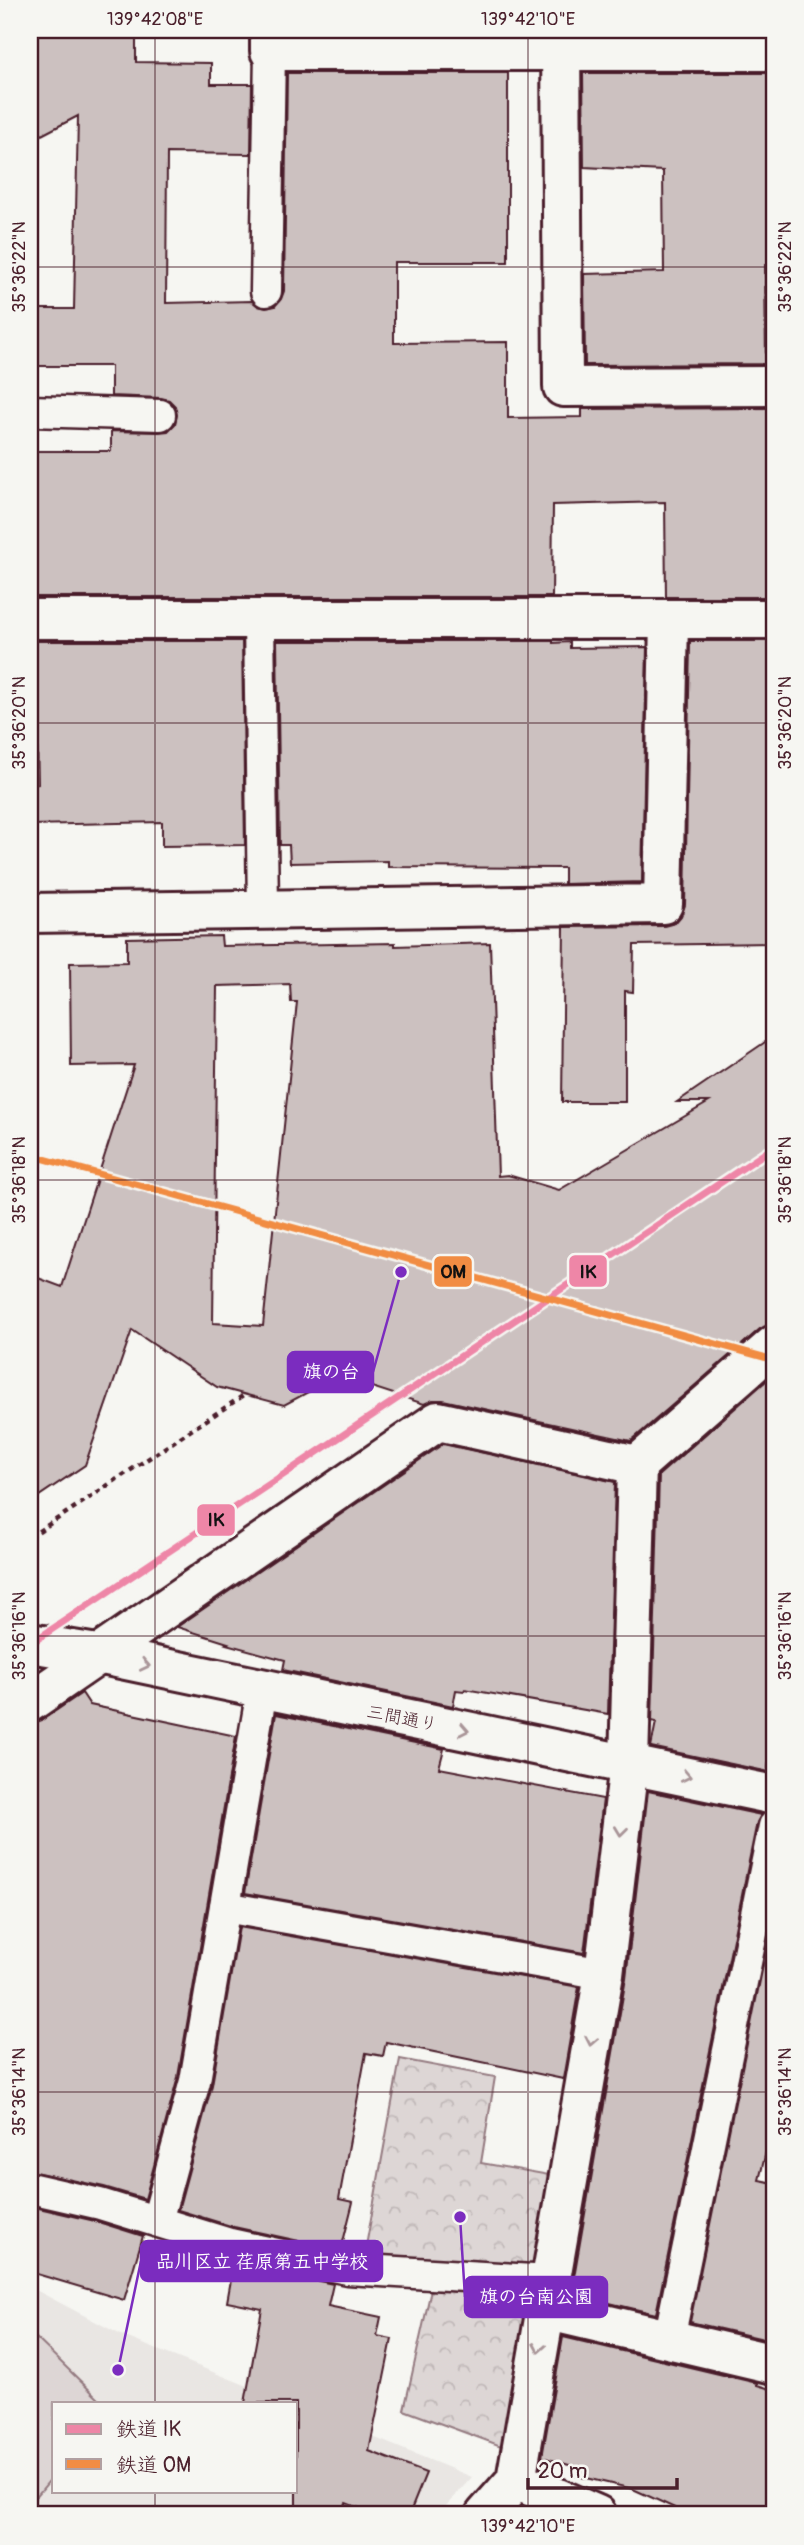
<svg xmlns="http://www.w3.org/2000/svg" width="804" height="2545" font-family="Pangolin,'Klee One',sans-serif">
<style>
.built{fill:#e9e6e3}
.park{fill:url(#park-crowns);stroke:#947a80;stroke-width:2}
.pitch{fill:#ddd6d5;stroke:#947a80;stroke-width:2}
.building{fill:#ccc1c0;stroke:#4a1f2b;stroke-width:2;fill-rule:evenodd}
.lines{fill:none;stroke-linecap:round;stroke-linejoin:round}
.lane-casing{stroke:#4a1f2b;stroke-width:35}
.street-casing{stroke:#4a1f2b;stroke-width:44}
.secondary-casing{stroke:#4a1f2b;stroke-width:44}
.path{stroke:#4a1f2b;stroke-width:4.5;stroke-dasharray:5 5;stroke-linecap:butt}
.lane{stroke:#f6f6f2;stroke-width:30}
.street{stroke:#f6f6f2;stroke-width:38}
.secondary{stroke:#f6f6f2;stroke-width:38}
.rail-1-casing{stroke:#f6f6f2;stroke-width:12}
.rail-2-casing{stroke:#f6f6f2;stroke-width:12}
.rail-1{stroke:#ee86a7;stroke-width:7}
.rail-2{stroke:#f18c43;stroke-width:7}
.oneway{stroke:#a99598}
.ticks{fill:none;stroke:#4a1f2b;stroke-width:2;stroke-opacity:0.45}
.labels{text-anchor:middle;stroke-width:5;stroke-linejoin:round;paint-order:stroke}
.street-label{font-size:18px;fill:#4a1f2b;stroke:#f6f6f2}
.leader{fill:none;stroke:#7b2cbf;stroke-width:2.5}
.callout-dot{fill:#7b2cbf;stroke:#f6f6f2;stroke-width:2.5}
.callout{fill:#7b2cbf;stroke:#7b2cbf;stroke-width:2.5}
.callout-label{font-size:19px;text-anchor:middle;font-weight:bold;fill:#fff}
.line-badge{stroke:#f6f6f2;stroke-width:2.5}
.pale-badge-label{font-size:19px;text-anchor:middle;font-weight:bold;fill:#111}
.neatline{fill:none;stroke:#4a1f2b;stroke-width:2.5}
.ticks-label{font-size:18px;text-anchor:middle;fill:#4a1f2b}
</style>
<defs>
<pattern id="park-crowns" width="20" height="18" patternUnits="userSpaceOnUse" patternTransform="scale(1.75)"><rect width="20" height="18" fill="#ddd6d5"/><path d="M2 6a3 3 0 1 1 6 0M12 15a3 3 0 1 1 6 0" fill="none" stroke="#bfb7b7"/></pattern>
</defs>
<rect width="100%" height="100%" fill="#f6f6f2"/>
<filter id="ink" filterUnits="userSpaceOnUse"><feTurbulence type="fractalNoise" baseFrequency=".0143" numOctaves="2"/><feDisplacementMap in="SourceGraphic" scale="14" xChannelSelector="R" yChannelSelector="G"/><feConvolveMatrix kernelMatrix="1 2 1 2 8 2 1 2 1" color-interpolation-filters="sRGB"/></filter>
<g filter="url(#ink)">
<polygon class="built" points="30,2287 123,2336 290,2403 54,2403 54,2491 296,2491 296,2406 472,2477 438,2515 30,2515"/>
<polygon class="park" points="400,2059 495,2077 481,2163 555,2176 509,2449 404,2410 437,2263 364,2257"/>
<polygon class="pitch" points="30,2332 103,2403 54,2403 54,2475 30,2504"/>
<g class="building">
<polygon points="30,30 136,30 136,62 211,63 211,84 252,84 251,154 167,153 166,303 252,301 258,306 266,308 275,306 281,299 284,291 287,73 508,73 508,262 394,262 394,343 508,342 508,418 582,417 582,409 774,408 774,597 666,597 665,502 553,505 552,597 30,597 30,451 111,451 111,431 159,432 168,431 175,424 177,415 175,406 169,400 161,398 111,396 111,366 30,366 30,309 74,309 78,116 30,141"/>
<polygon points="583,73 774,73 774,265 765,265 766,364 585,365 584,274 664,272 663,171 584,167"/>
<polygon points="35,641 242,641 245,845 162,846 162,822 30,825 30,785 38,784"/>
<polygon points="277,641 553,641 553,643 570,642 570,648 647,647 642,882 564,884 564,868 388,867 388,861 290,863 289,845 280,845"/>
<polygon points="690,641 774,641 774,943 634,945 633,992 625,991 625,1102 562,1102 564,927 664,926 675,923 681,916 685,905"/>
<path d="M221,936L222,946L395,943V946L490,943L498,1176L508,1175L559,1190L709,1102H677L774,1036V1324L760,1329L631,1441L443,1400H433L424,1404L338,1376L284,1405L217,1387L132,1330L85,1465L30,1502V1275L62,1287L134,1065L71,1066L70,963L127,962V938ZM290,984L291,1002H297L263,1326L213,1323L217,986Z"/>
<polygon points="774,1374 774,1728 768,1768 774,1769 774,1773 651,1747 656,1722 652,1721 659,1475"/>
<polygon points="443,1444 615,1482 608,1714 465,1689 464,1691 456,1690 453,1706 283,1670 285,1660 226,1644 228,1643 177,1627"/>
<polygon points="82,1693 90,1705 236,1736 178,2077 145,2199 104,2187 30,2171 30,1724 42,1720"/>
<polygon points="276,1714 444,1749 439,1768 603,1799 584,1953 245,1893"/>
<polygon points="648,1791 761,1815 757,1822 656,2314 571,2294 626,1978"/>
<polygon points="774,1912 774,2120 759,2180 774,2183 774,2315 768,2340 690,2322"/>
<polygon points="239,1927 579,1987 563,2079 386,2042 383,2056 366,2053 339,2199 353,2202 341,2250 234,2227 178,2210 212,2085"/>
<polygon points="30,2206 95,2221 143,2236 124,2300 30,2272"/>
<polygon points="234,2263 333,2284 328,2306 381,2317 377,2336 392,2339 369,2451 426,2473 409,2515 377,2515 346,2503 338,2515 296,2515 296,2403 245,2403 262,2309 227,2302"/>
<polygon points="563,2337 757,2383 757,2385 774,2390 774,2515 690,2515 633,2489 577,2476 579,2468 542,2457"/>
</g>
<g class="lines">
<g class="lane-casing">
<g id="lane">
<polyline points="266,291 270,51"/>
<polyline points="30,411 160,415"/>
<polyline points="259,620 263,909"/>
<polyline points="225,1907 604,1974"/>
<polyline points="30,2188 100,2204 230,2244 347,2269 550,2281"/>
<polyline points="157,2221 195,2081 262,1690"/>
<polyline points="669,2339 774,1826"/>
</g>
</g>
<g class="street-casing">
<g id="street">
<polyline points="270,30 270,51 774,51"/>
<polyline points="561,30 563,387 774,386"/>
<polyline points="30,619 774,619"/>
<polyline points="30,913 663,904 669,620"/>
<polyline points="637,1465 774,1345"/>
<polyline points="30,1702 438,1421 637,1465 629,1764 604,1974 516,2480 485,2515"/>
<polyline points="545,2310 774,2364"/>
<polyline points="516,2480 597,2515"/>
</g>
</g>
<g class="secondary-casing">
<polyline id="secondary" points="30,1643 97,1654 774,1795"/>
</g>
<polyline class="path" points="30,1537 244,1395"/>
<use href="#lane" class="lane"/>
<use href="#street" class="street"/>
<use href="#secondary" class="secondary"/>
<g class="rail-1-casing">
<polyline id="rail-1" points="30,1644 774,1147"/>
</g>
<g class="rail-2-casing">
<polyline id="rail-2" points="30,1155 774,1360"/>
</g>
<use href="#rail-1" class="rail-1"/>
<use href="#rail-2" class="rail-2"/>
</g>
<defs><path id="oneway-chevron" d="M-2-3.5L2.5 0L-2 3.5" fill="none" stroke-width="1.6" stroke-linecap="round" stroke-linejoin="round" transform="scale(1.75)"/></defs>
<g class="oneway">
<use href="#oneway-chevron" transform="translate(145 1665) rotate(12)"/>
<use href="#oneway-chevron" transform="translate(464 1730) rotate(11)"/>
<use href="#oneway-chevron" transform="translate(686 1776) rotate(12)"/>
<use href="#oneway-chevron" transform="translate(621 1831) rotate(97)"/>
<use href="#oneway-chevron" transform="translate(591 2041) rotate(101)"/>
<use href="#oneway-chevron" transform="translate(539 2348) rotate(100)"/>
</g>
</g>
<path class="ticks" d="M155,30V2403M528,30V2515M30,267H774M30,723H774M30,1180H774M30,1636H774M30,2092H774M155,2491V2515"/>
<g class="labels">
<g class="street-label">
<text transform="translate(402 1718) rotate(11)" y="6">三間通り</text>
</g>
</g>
<path class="leader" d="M401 1272L373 1372M118 2370L141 2261M460 2217L465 2297"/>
<g class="callout-dot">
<circle cx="401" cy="1272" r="7"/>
<circle cx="118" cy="2370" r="7"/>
<circle cx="460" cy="2217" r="7"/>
</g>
<g class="callout">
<rect x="288" y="1352" width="85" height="40" rx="7"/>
<rect x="141" y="2241" width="241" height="40" rx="7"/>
<rect x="465" y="2277" width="142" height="40" rx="7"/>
</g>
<g class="callout-label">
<text x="331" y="1378">旗の台</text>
<text x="262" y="2268">品川区立 荏原第五中学校</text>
<text x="536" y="2303">旗の台南公園</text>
</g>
<g class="line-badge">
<rect x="568" y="1254" width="40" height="34" rx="7" fill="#ee86a7"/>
<rect x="433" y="1255" width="40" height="33" rx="7" fill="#f18c43"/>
<rect x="196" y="1503" width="40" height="34" rx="7" fill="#ee86a7"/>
</g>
<g class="pale-badge-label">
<text x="588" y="1278">IK</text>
<text x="453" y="1278">OM</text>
<text x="216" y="1526">IK</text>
</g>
<rect width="804" height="2545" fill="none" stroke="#f6f6f2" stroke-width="77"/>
<rect x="52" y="2402" width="245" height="91" fill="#f6f6f2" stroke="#b1a0a2" stroke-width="2"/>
<rect x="66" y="2424" width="35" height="10" fill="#ee86a7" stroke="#b1a0a2" stroke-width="2"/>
<text x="116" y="2436" font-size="21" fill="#4a1f2b">鉄道 IK</text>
<rect x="66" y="2459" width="35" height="10" fill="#f18c43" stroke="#b1a0a2" stroke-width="2"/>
<text x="116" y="2472" font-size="21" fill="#4a1f2b">鉄道 OM</text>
<path d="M528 2478v10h149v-10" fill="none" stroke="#4a1f2b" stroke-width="3.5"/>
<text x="538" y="2478" font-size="21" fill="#4a1f2b" stroke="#f6f6f2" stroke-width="5" paint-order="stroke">20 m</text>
<rect x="38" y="38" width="728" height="2468" class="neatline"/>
<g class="ticks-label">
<text x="155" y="25">139°42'08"E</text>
<text x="528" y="25">139°42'10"E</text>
<text transform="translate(19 267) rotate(-90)" y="6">35°36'22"N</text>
<text transform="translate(785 267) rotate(-90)" y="6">35°36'22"N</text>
<text transform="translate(19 723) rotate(-90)" y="6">35°36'20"N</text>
<text transform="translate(785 723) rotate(-90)" y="6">35°36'20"N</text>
<text transform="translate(19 1180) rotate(-90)" y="6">35°36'18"N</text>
<text transform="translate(785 1180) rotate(-90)" y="6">35°36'18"N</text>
<text transform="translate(19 1636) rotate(-90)" y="6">35°36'16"N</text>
<text transform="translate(785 1636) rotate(-90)" y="6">35°36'16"N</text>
<text transform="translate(19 2092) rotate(-90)" y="6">35°36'14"N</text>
<text transform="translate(785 2092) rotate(-90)" y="6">35°36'14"N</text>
<text x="528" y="2532">139°42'10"E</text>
</g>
</svg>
